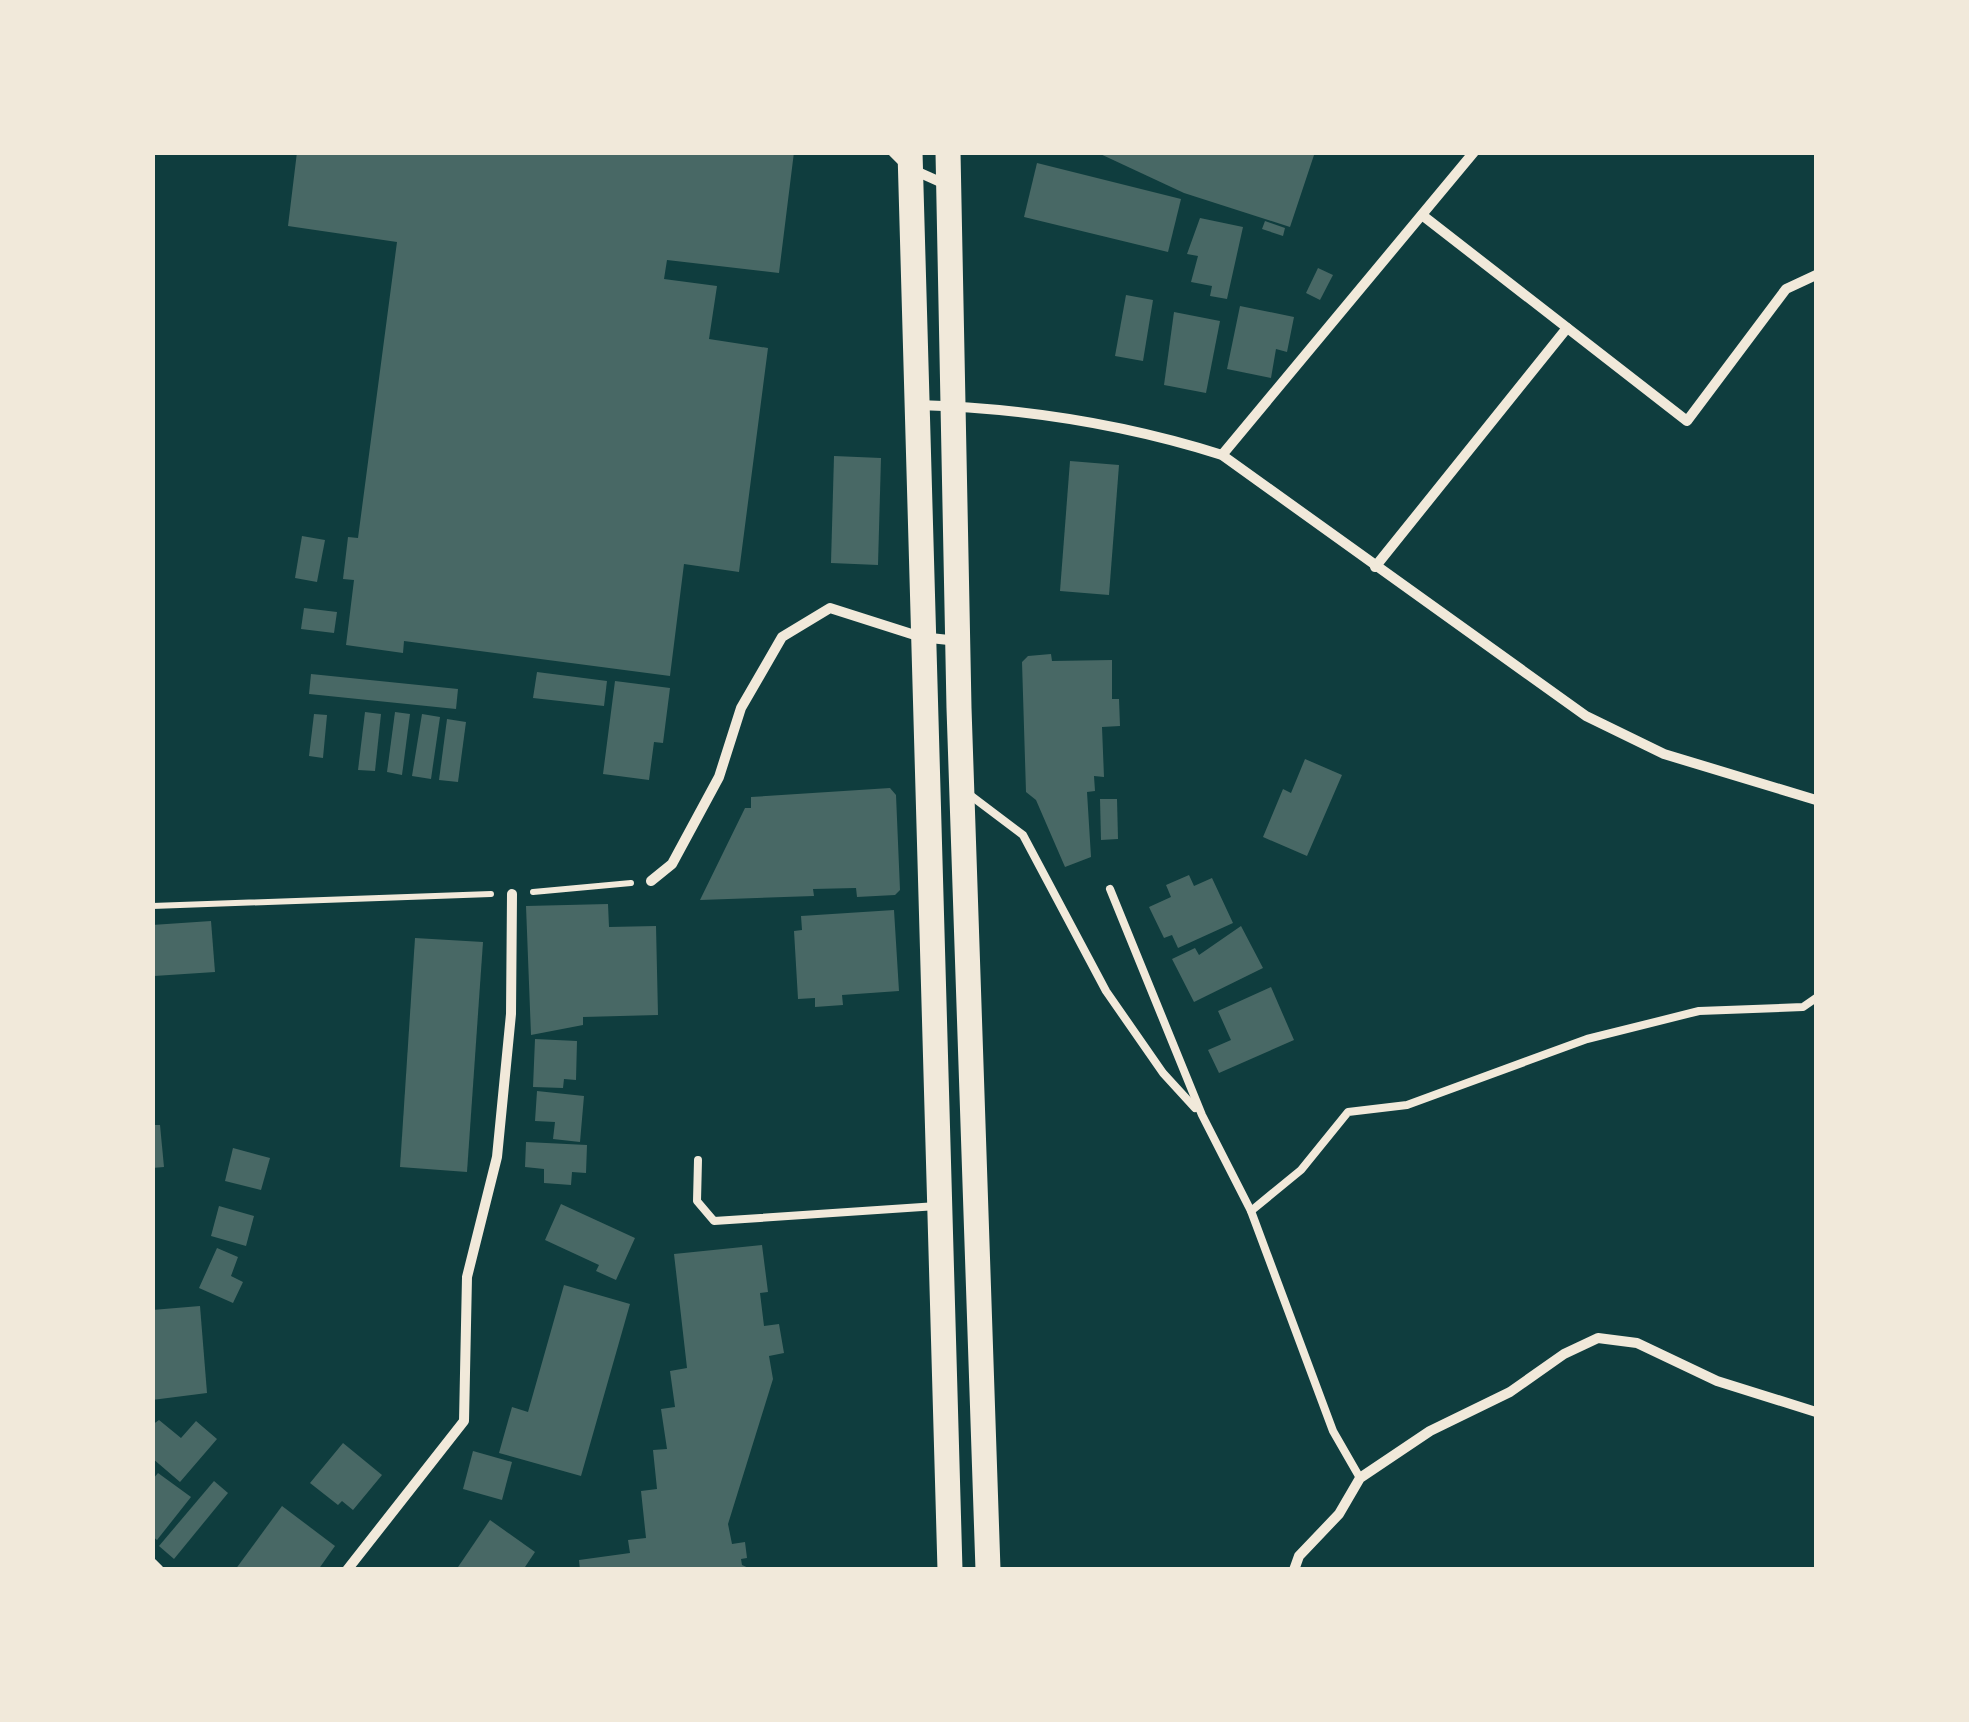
<svg xmlns="http://www.w3.org/2000/svg" width="1969" height="1722" font-family="Arial,sans-serif">
<style>
.building{fill:#486865}
.lines{fill:none;stroke-linecap:round;stroke-linejoin:round}
.path{stroke:#f1e9da;stroke-width:6}
.service{stroke:#f1e9da;stroke-width:8}
.minor{stroke:#f1e9da;stroke-width:10}
.primary{stroke:#f1e9da;stroke-width:25}
</style>
<rect width="100%" height="100%" fill="#0f3d3e"/>
<g class="building">
<polygon points="297,152 794,152 779,273 667,260 664,279 717,286 709,339 768,348 739,572 684,564 670,676 404,641 403,653 346,645 354,580 343,579 348,537 358,538 397,242 288,226"/>
<polygon points="1096,152 1315,152 1290,227 1184,193"/>
<polygon points="1037,163 1181,199 1168,252 1024,217"/>
<polygon points="1200,218 1243,227 1227,299 1210,296 1212,286 1191,282 1198,256 1187,254"/>
<polygon points="1265,221 1285,228 1283,236 1262,229"/>
<polygon points="1318,268 1333,275 1320,300 1306,293"/>
<polygon points="1126,295 1153,300 1143,361 1115,356"/>
<polygon points="1240,306 1294,317 1287,352 1276,349 1271,378 1227,369"/>
<polygon points="1174,312 1220,321 1206,393 1164,385"/>
<polygon points="834,456 881,458 878,565 831,563"/>
<polygon points="1070,461 1119,465 1109,595 1060,591"/>
<polygon points="302,536 325,540 317,582 295,578"/>
<polygon points="304,608 337,612 334,633 301,629"/>
<polygon points="1051,654 1052,661 1112,660 1112,699 1119,699 1120,726 1102,727 1104,777 1094,776 1095,791 1087,792 1091,857 1065,867 1036,800 1026,792 1022,662 1028,656"/>
<polygon points="537,672 607,681 604,706 533,698"/>
<polygon points="311,674 458,689 456,709 309,694"/>
<polygon points="615,681 670,688 663,743 654,742 649,780 603,774"/>
<polygon points="365,712 381,714 375,771 358,770"/>
<polygon points="395,712 410,714 402,775 387,772"/>
<polygon points="314,714 327,715 323,758 309,756"/>
<polygon points="422,714 440,717 431,779 412,776"/>
<polygon points="447,719 466,722 458,782 439,780"/>
<polygon points="1305,759 1342,775 1307,856 1263,837 1283,789 1291,793"/>
<polygon points="890,788 896,795 900,890 895,895 857,897 856,888 813,889 814,896 700,900 745,808 751,808 751,797"/>
<polygon points="1100,799 1117,799 1118,839 1101,840"/>
<polygon points="1189,875 1194,886 1212,878 1233,923 1178,948 1172,935 1164,938 1149,907 1171,897 1166,885"/>
<polygon points="608,904 609,927 656,926 658,1015 583,1017 583,1025 531,1035 526,906"/>
<polygon points="894,910 899,991 842,995 843,1005 815,1007 815,998 798,999 794,931 802,930 801,916"/>
<polygon points="211,921 215,972 154,976 152,925"/>
<polygon points="1241,926 1263,968 1194,1002 1172,959 1195,948 1199,955"/>
<polygon points="415,938 483,942 467,1172 400,1167"/>
<polygon points="1271,987 1294,1040 1219,1073 1208,1050 1231,1040 1218,1011"/>
<polygon points="535,1039 577,1041 576,1080 564,1079 563,1088 533,1087"/>
<polygon points="537,1091 584,1096 580,1142 553,1139 555,1122 535,1121"/>
<polygon points="152,1125 160,1125 164,1167 152,1168"/>
<polygon points="526,1142 587,1145 586,1173 572,1172 571,1185 544,1183 544,1169 525,1167"/>
<polygon points="233,1148 270,1158 261,1190 225,1181"/>
<polygon points="561,1204 635,1238 616,1280 596,1271 599,1265 545,1240"/>
<polygon points="219,1206 254,1216 246,1246 211,1236"/>
<polygon points="762,1245 768,1292 760,1293 764,1326 779,1324 784,1353 769,1356 773,1379 728,1524 732,1544 745,1542 747,1558 741,1559 742,1565 753,1570 580,1570 579,1560 630,1553 628,1540 646,1538 641,1491 657,1489 653,1450 667,1449 661,1409 675,1407 670,1371 687,1368 674,1254"/>
<polygon points="217,1248 238,1257 231,1276 243,1282 233,1303 199,1288"/>
<polygon points="564,1285 630,1304 581,1476 499,1453 512,1407 528,1412"/>
<polygon points="200,1306 207,1393 152,1400 152,1310"/>
<polygon points="159,1420 181,1438 196,1421 217,1439 180,1482 152,1458 152,1425"/>
<polygon points="343,1443 382,1475 353,1510 342,1501 338,1505 310,1483"/>
<polygon points="473,1451 512,1462 502,1500 463,1489"/>
<polygon points="158,1473 191,1497 157,1540 152,1536 152,1480"/>
<polygon points="214,1481 228,1493 174,1559 159,1546"/>
<polygon points="282,1506 335,1546 318,1570 235,1570"/>
<polygon points="490,1520 535,1552 523,1570 456,1570"/>
</g>
<g class="lines">
<g class="path">
<polyline points="533,892 631,883"/>
<polyline points="152,906 491,894"/>
</g>
<g class="service">
<polyline points="966,792 1023,835 1106,991 1163,1073 1195,1108"/>
<polyline points="1110,889 1202,1115 1251,1211 1333,1431 1360,1478"/>
<polyline points="698,1160 697,1201 714,1221 937,1206"/>
<polyline points="1251,1211 1301,1170 1348,1112 1407,1105 1587,1039 1699,1011 1803,1007 1816,998"/>
</g>
<g class="minor">
<polyline points="893,152 909,168 947,185"/>
<polyline points="1422,215 1687,421 1786,289 1816,275"/>
<path d="M918,405C1020,408 1124,424 1222,455L1586,716L1664,754L1816,800"/>
<polyline points="1222,455 1474,152"/>
<polyline points="1375,567 1567,328"/>
<polyline points="651,881 672,864 719,777 741,708 782,637 830,608 921,637 958,641"/>
<polyline points="152,1563 159,1570"/>
<polyline points="347,1570 464,1421 467,1277 497,1157 511,1014 512,894"/>
<polyline points="1294,1570 1299,1556 1339,1514 1360,1478 1430,1431 1510,1392 1564,1354 1598,1338 1637,1343 1717,1381 1816,1412"/>
</g>
<g class="primary">
<polyline points="910,152 950,1570"/>
<polyline points="948,152 959,708 988,1570"/>
</g>
</g>
<rect width="1969" height="1722" fill="none" stroke="#f1e9da" stroke-width="310"/>
</svg>
